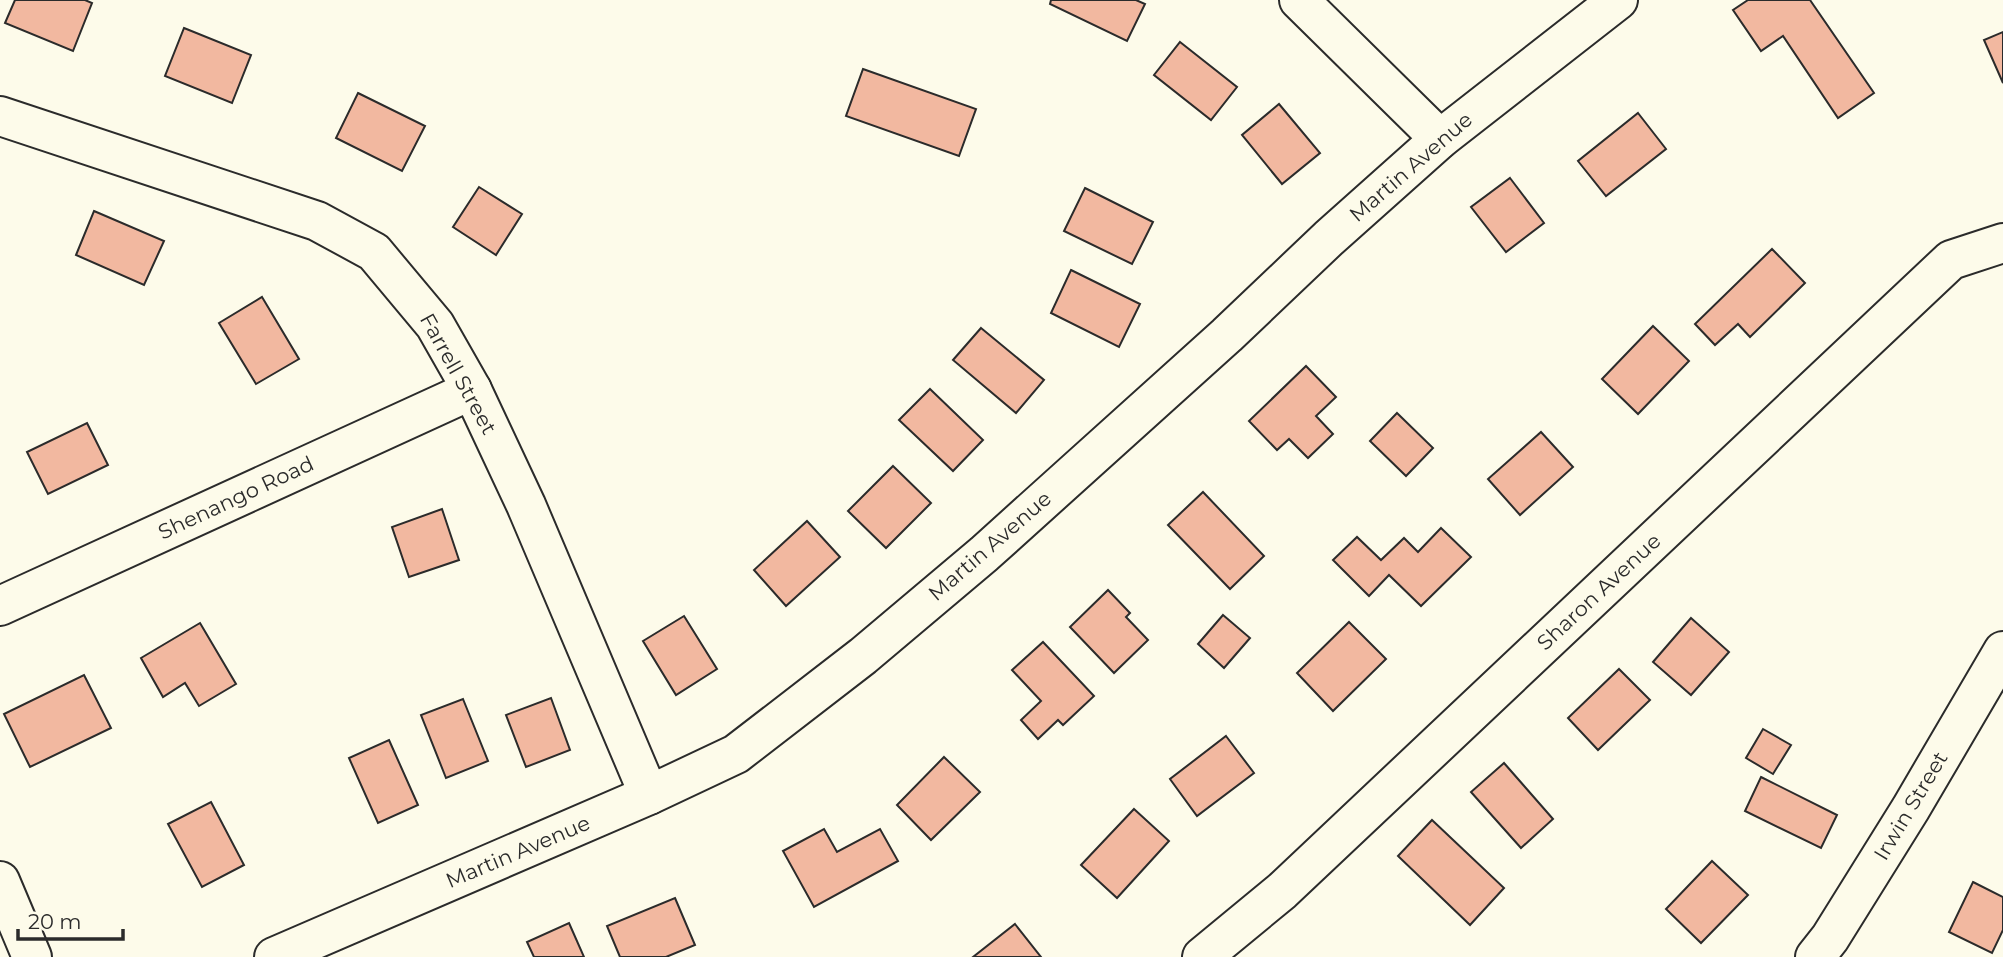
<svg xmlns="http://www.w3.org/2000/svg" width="2003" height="957" font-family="Montserrat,sans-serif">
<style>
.building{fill:#f2b8a0;stroke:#2b2b2b;stroke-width:2}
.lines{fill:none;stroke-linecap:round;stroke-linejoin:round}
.minor-casing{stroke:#2b2b2b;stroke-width:42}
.minor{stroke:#fdfbea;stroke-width:38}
.labels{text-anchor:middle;stroke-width:5;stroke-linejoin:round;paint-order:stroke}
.street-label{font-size:21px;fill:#2b2b2b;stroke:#fdfbea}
</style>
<rect width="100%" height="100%" fill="#fdfbea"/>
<g class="building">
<polygon points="15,0 85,0 92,3 73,51 5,23"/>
<polygon points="1051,0 1136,0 1145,4 1127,41 1050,4"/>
<polygon points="1748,0 1810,0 1874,93 1838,118 1783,36 1761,51 1733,10"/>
<polygon points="184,28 251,55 232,103 165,76"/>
<polygon points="2003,32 2003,83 1984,40"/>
<polygon points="1180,42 1237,87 1211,120 1154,75"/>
<polygon points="863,69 976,109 959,156 846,116"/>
<polygon points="358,93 425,126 402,171 336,138"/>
<polygon points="1279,104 1320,153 1282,184 1242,135"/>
<polygon points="1638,113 1666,149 1606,196 1578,161"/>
<polygon points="1510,178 1544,223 1506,252 1471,207"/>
<polygon points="479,187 522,214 496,255 453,227"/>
<polygon points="1085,188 1153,222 1132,264 1064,231"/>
<polygon points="94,211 164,241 144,285 76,255"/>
<polygon points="1772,249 1805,283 1750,337 1738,324 1715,345 1695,324"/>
<polygon points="1071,270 1140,304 1119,347 1051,313"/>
<polygon points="262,297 299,359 256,384 219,323"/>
<polygon points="1653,326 1689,361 1638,414 1602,379"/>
<polygon points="981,328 1044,380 1016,413 953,360"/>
<polygon points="1306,366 1336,397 1316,416 1333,434 1308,458 1289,439 1277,450 1249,421"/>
<polygon points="930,389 983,440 953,471 899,420"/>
<polygon points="1397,413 1433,448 1406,476 1370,441"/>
<polygon points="87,423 108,465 48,494 27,452"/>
<polygon points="1541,432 1573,467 1520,515 1488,479"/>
<polygon points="893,466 931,503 886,548 848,511"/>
<polygon points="1203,492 1264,556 1230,589 1168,525"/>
<polygon points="442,509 459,560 409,577 392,527"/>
<polygon points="807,521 840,557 786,606 754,570"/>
<polygon points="1441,528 1471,557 1421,606 1389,575 1369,596 1333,560 1357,537 1381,560 1404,538 1418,552"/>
<polygon points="1108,590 1130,613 1126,617 1148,640 1114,673 1070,627"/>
<polygon points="1223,615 1250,638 1224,668 1198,644"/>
<polygon points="684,616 717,669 676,695 643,641"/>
<polygon points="1691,618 1729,652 1691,695 1653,662"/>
<polygon points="1349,622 1386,659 1333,711 1297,673"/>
<polygon points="200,623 236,684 199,706 185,683 163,697 141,658"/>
<polygon points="1043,642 1094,696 1063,725 1058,720 1038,739 1021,720 1041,701 1012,670"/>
<polygon points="1619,669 1650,700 1598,750 1568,718"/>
<polygon points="84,675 111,728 30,767 4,714"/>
<polygon points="551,698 570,750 526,767 506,715"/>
<polygon points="463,699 488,761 446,778 421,715"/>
<polygon points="1763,729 1791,745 1773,774 1746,758"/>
<polygon points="1226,736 1254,773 1197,816 1170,779"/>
<polygon points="389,740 418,805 378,823 349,758"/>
<polygon points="944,757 980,792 931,840 897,805"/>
<polygon points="1504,763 1553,819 1521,848 1471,792"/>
<polygon points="1761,777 1837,815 1821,848 1745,811"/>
<polygon points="211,802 244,865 202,887 168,824"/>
<polygon points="1134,809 1169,841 1117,898 1081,865"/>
<polygon points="1432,820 1504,888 1470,925 1398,856"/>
<polygon points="824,829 837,852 880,829 898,861 814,907 783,851"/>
<polygon points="1712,861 1748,895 1701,943 1666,909"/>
<polygon points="1973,882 2003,897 2003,930 1992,953 1949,932"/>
<polygon points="675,898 695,945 666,957 620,957 607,926"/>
<polygon points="569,923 584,957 534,957 527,942"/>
<polygon points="1015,924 1041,957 973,957"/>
</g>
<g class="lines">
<g class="minor-casing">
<g id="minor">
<polyline points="1299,0 1440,139"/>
<polyline points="0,116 317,221 374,252 435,325 472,390 526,505 649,795"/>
<polyline points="0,606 472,390"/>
<polyline points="0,881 32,957"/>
<polyline points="274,957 649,795 736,754 863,656 984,554 1227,335 1329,238 1440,139 1618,0"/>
<polyline points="1202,957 1282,891 1951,260 2003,243"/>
<polyline points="1815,957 1830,938 1911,808 2003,651"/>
</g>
</g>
<use href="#minor" class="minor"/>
</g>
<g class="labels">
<g class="street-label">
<text transform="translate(1411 167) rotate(-41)" y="7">Martin Avenue</text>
<text transform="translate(458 374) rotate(61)" y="7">Farrell Street</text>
<text transform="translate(236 498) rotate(-25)" y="7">Shenango Road</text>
<text transform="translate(990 546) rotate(-41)" y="7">Martin Avenue</text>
<text transform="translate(1599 592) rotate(-43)" y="7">Sharon Avenue</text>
<text transform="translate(1911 806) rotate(-59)" y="7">Irwin Street</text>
<text transform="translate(518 852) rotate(-23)" y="7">Martin Avenue</text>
</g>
</g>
<path d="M18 929v10h105v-10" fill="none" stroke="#2b2b2b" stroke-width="3.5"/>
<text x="28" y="929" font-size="21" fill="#2b2b2b" stroke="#fdfbea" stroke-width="5" paint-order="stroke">20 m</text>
</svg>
